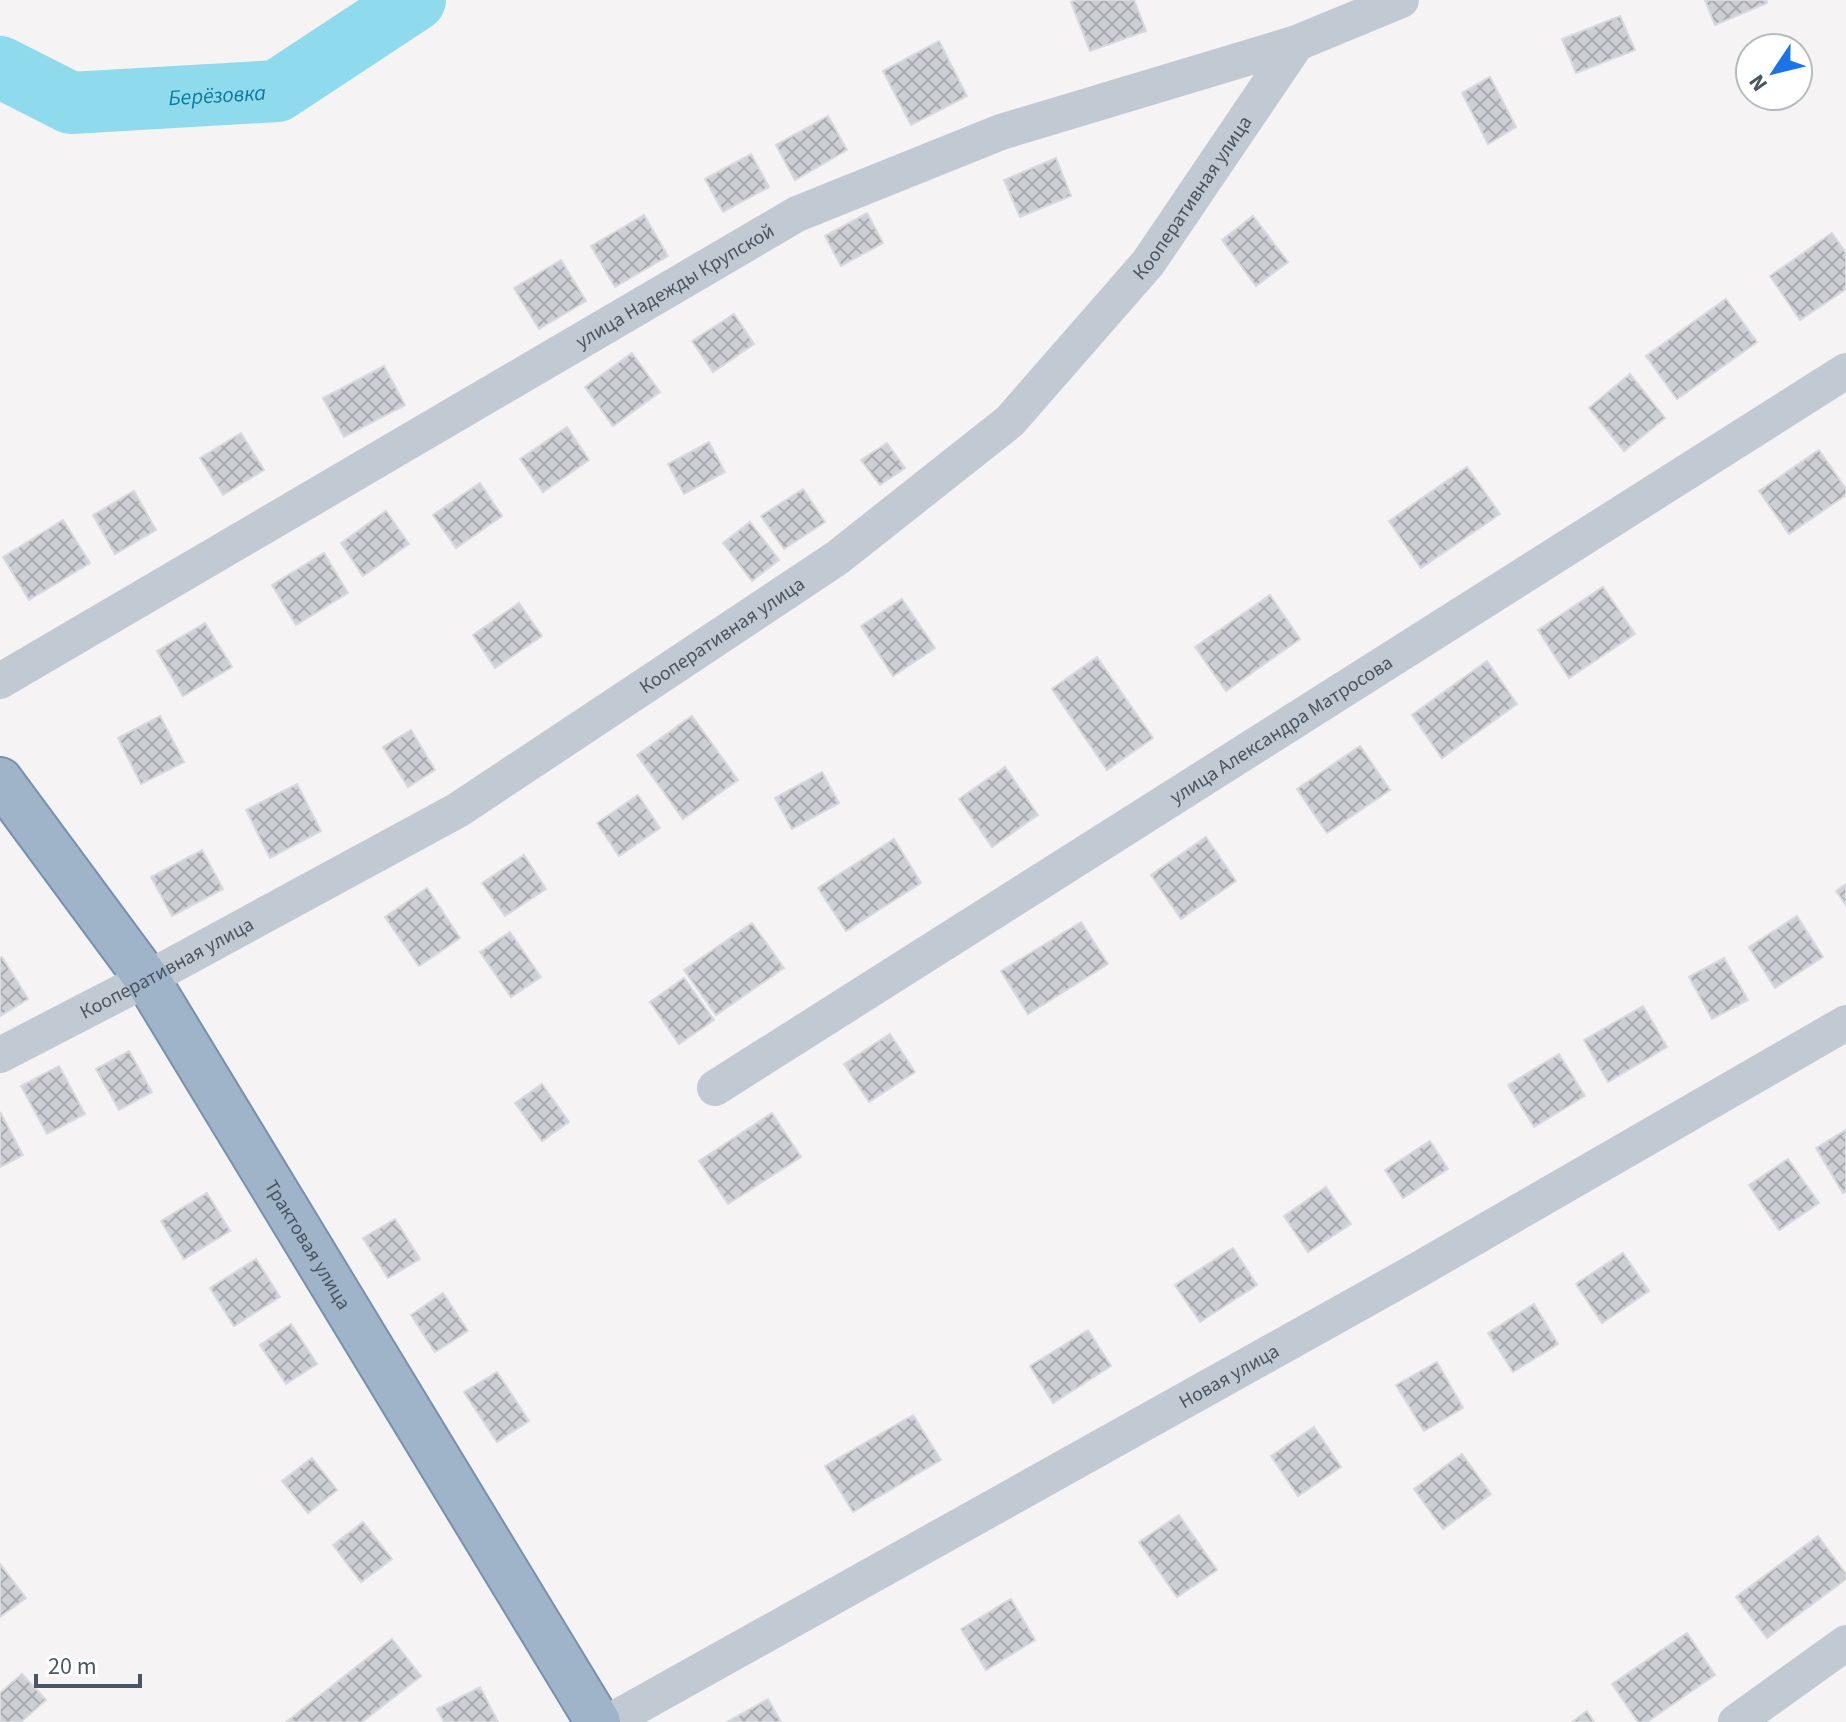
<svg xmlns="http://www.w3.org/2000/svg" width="1846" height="1722" font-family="'Source Sans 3',sans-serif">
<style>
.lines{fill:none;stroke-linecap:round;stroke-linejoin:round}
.river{stroke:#90daee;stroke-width:62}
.building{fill:url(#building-cross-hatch);stroke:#d7d9de;stroke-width:2}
.trunk-casing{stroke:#7690ad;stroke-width:48}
.minor{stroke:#c1cad2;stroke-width:36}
.trunk{stroke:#9fb4c9;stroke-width:44}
.labels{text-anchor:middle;stroke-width:6;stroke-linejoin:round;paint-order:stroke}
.street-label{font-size:20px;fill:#4a5661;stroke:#fff}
.water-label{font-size:22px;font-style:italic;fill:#0c7c9b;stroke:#fff}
</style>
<defs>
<pattern id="building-cross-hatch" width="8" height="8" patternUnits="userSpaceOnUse" patternTransform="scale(2)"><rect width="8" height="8" fill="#cdcfd5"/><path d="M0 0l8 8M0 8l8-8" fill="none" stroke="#a8abb0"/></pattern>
</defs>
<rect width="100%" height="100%" fill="#f5f3f3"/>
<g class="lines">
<path class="river" id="s1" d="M0,67L71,103L277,91L415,0"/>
</g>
<g class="building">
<polygon points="1077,0 1134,0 1146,31 1090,51 1071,2"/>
<polygon points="1705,0 1766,0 1767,3 1715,25"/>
<polygon points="1620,16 1635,50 1576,73 1562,39"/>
<polygon points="939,41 967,96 911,125 883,71"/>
<polygon points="1490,77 1516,127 1488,144 1462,93"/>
<polygon points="828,116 847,150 795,180 776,145"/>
<polygon points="751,154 769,187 723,212 705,179"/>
<polygon points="1056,158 1071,196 1020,217 1004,180"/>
<polygon points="867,213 883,243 841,266 825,236"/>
<polygon points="644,215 668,256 615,287 591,246"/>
<polygon points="1253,216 1288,262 1256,286 1222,240"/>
<polygon points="1832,233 1846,253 1846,289 1800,320 1770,276"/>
<polygon points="561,260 586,301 539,329 514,288"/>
<polygon points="1726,299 1757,342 1677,399 1646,356"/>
<polygon points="734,314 754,344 713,372 692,341"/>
<polygon points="632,353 660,392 613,426 585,387"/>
<polygon points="384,366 405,405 344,437 323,398"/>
<polygon points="1630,374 1665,418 1624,451 1589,408"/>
<polygon points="567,427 589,460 543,492 520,459"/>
<polygon points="241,433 264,470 223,495 200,458"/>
<polygon points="709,442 725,472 684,494 668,464"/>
<polygon points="887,443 905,468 880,485 861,460"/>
<polygon points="1819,450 1846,489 1846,495 1789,534 1759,491"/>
<polygon points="1467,467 1500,514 1421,568 1389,521"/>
<polygon points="480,483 502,516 456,548 433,515"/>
<polygon points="803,489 825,522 784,549 761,516"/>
<polygon points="134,491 156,530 115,554 93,515"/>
<polygon points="386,511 409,544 363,576 341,543"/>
<polygon points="63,520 90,563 29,600 3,557"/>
<polygon points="750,522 779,560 752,581 723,543"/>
<polygon points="324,553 348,593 296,625 272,585"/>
<polygon points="1603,587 1635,634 1569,678 1538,630"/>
<polygon points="1270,595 1300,639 1226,691 1195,647"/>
<polygon points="902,599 935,648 893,676 861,626"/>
<polygon points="519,603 542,636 495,668 473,635"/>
<polygon points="205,623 232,667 183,696 157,651"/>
<polygon points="1097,657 1153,738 1107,770 1052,689"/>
<polygon points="1487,661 1517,704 1442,758 1412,715"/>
<polygon points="160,716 184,762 141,784 118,738"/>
<polygon points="692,716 738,780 683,819 637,755"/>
<polygon points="411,730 435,770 408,787 383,747"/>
<polygon points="1360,746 1390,790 1327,833 1297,789"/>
<polygon points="1005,767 1038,815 992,847 959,799"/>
<polygon points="822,772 839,803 792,829 775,798"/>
<polygon points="297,784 321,831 270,858 246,810"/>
<polygon points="638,795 660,828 619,856 597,823"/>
<polygon points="1206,837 1236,881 1181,919 1151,875"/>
<polygon points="894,839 921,883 846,931 818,888"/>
<polygon points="202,850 223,889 172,916 151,877"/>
<polygon points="524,855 546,889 505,916 482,883"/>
<polygon points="1846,884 1846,905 1836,891"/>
<polygon points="427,888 460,938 419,966 385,917"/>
<polygon points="1797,916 1823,957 1775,988 1749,947"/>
<polygon points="1081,922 1108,964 1028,1014 1001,971"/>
<polygon points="752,923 784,968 716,1015 684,970"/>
<polygon points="510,932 541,977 511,997 480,952"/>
<polygon points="2,957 28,999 0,1016 0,958"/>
<polygon points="1724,958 1748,1000 1712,1019 1689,977"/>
<polygon points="684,978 714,1020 679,1044 650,1002"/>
<polygon points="1643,1006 1667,1047 1608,1082 1584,1040"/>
<polygon points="890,1034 915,1072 869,1102 844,1064"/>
<polygon points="129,1051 152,1092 119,1110 96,1069"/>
<polygon points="1559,1054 1585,1096 1534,1127 1508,1085"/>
<polygon points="59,1066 85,1114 47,1134 21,1086"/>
<polygon points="542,1084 569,1122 542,1141 515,1103"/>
<polygon points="0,1112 23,1155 0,1167"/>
<polygon points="772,1113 801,1157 728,1204 699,1161"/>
<polygon points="1846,1130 1846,1191 1843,1193 1816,1148"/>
<polygon points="1430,1141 1448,1169 1403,1198 1385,1170"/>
<polygon points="1788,1159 1819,1203 1779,1230 1749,1185"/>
<polygon points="1326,1187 1351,1224 1308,1252 1284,1216"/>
<polygon points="207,1193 230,1231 184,1259 161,1221"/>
<polygon points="395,1219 420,1259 388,1278 363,1238"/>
<polygon points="1233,1248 1257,1285 1200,1322 1175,1285"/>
<polygon points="1623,1253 1649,1291 1602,1323 1576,1284"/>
<polygon points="256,1259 280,1297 234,1326 210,1288"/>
<polygon points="443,1293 468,1331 435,1352 411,1315"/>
<polygon points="1534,1304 1558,1344 1513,1372 1488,1333"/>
<polygon points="291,1324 317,1364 286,1384 260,1345"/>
<polygon points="1088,1330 1111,1366 1053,1403 1030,1366"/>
<polygon points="1437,1362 1463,1408 1424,1431 1396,1385"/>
<polygon points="497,1372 529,1421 497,1442 464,1392"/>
<polygon points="913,1415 941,1460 853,1512 825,1466"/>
<polygon points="1314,1427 1341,1467 1298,1496 1271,1456"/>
<polygon points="1462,1454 1491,1494 1443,1529 1414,1489"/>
<polygon points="312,1458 337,1490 308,1513 282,1481"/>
<polygon points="1179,1515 1217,1570 1177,1597 1139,1542"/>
<polygon points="363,1522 392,1559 361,1582 333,1545"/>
<polygon points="1818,1536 1846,1574 1846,1579 1767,1638 1736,1597"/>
<polygon points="0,1564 26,1598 0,1617"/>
<polygon points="1011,1599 1035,1640 986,1670 961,1629"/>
<polygon points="1687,1633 1715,1675 1647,1722 1638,1722 1612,1684"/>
<polygon points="392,1639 421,1676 362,1722 286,1722"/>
<polygon points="22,1674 46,1700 21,1722 0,1722 0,1693"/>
<polygon points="480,1687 498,1722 444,1722 437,1709"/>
<polygon points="768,1699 781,1722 727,1722"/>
<polygon points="1587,1711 1594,1722 1572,1722"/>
</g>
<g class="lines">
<g class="trunk-casing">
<g id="trunk">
<path id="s6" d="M0,780L147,979L598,1722"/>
</g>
</g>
<g class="minor">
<path id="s2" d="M0,681L797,214L1001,132L1297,43L1401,0"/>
<path id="s3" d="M0,1055L147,979L458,810L837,558L1010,421L1148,263L1297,43"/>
<path id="s4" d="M715,1088L1846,371"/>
<path id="s5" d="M609,1722L1411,1274L1846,1023"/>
<polyline points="1736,1722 1846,1643"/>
</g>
<use href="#trunk" class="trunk"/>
</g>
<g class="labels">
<g class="street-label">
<text dy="7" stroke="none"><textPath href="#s3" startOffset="1484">Кооперативная улица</textPath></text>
<text dy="7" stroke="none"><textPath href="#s2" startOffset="782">улица Надежды Крупской</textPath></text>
<text dy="7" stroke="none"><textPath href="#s3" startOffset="836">Кооперативная улица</textPath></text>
<text dy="7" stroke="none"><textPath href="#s4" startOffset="670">улица Александра Матросова</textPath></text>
<text dy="7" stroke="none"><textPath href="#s3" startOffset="188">Кооперативная улица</textPath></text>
<text dy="7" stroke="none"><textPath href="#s6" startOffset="558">Трактовая улица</textPath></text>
<text dy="7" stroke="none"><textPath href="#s5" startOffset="710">Новая улица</textPath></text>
</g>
<g class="water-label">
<text dy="8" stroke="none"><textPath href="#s1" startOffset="226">Берёзовка</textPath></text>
</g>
</g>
<g transform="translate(1774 72) rotate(235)"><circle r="38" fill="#ffffff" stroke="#b7bbc0" stroke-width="2"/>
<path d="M0-6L14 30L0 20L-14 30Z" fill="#1a73e8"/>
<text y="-12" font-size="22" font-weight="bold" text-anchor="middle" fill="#4a5661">N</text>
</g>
<path d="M36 1674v12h104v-12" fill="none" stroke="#4a5661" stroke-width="4"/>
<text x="48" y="1674" font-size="24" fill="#4a5661" stroke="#ffffff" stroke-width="6" paint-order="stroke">20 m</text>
</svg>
